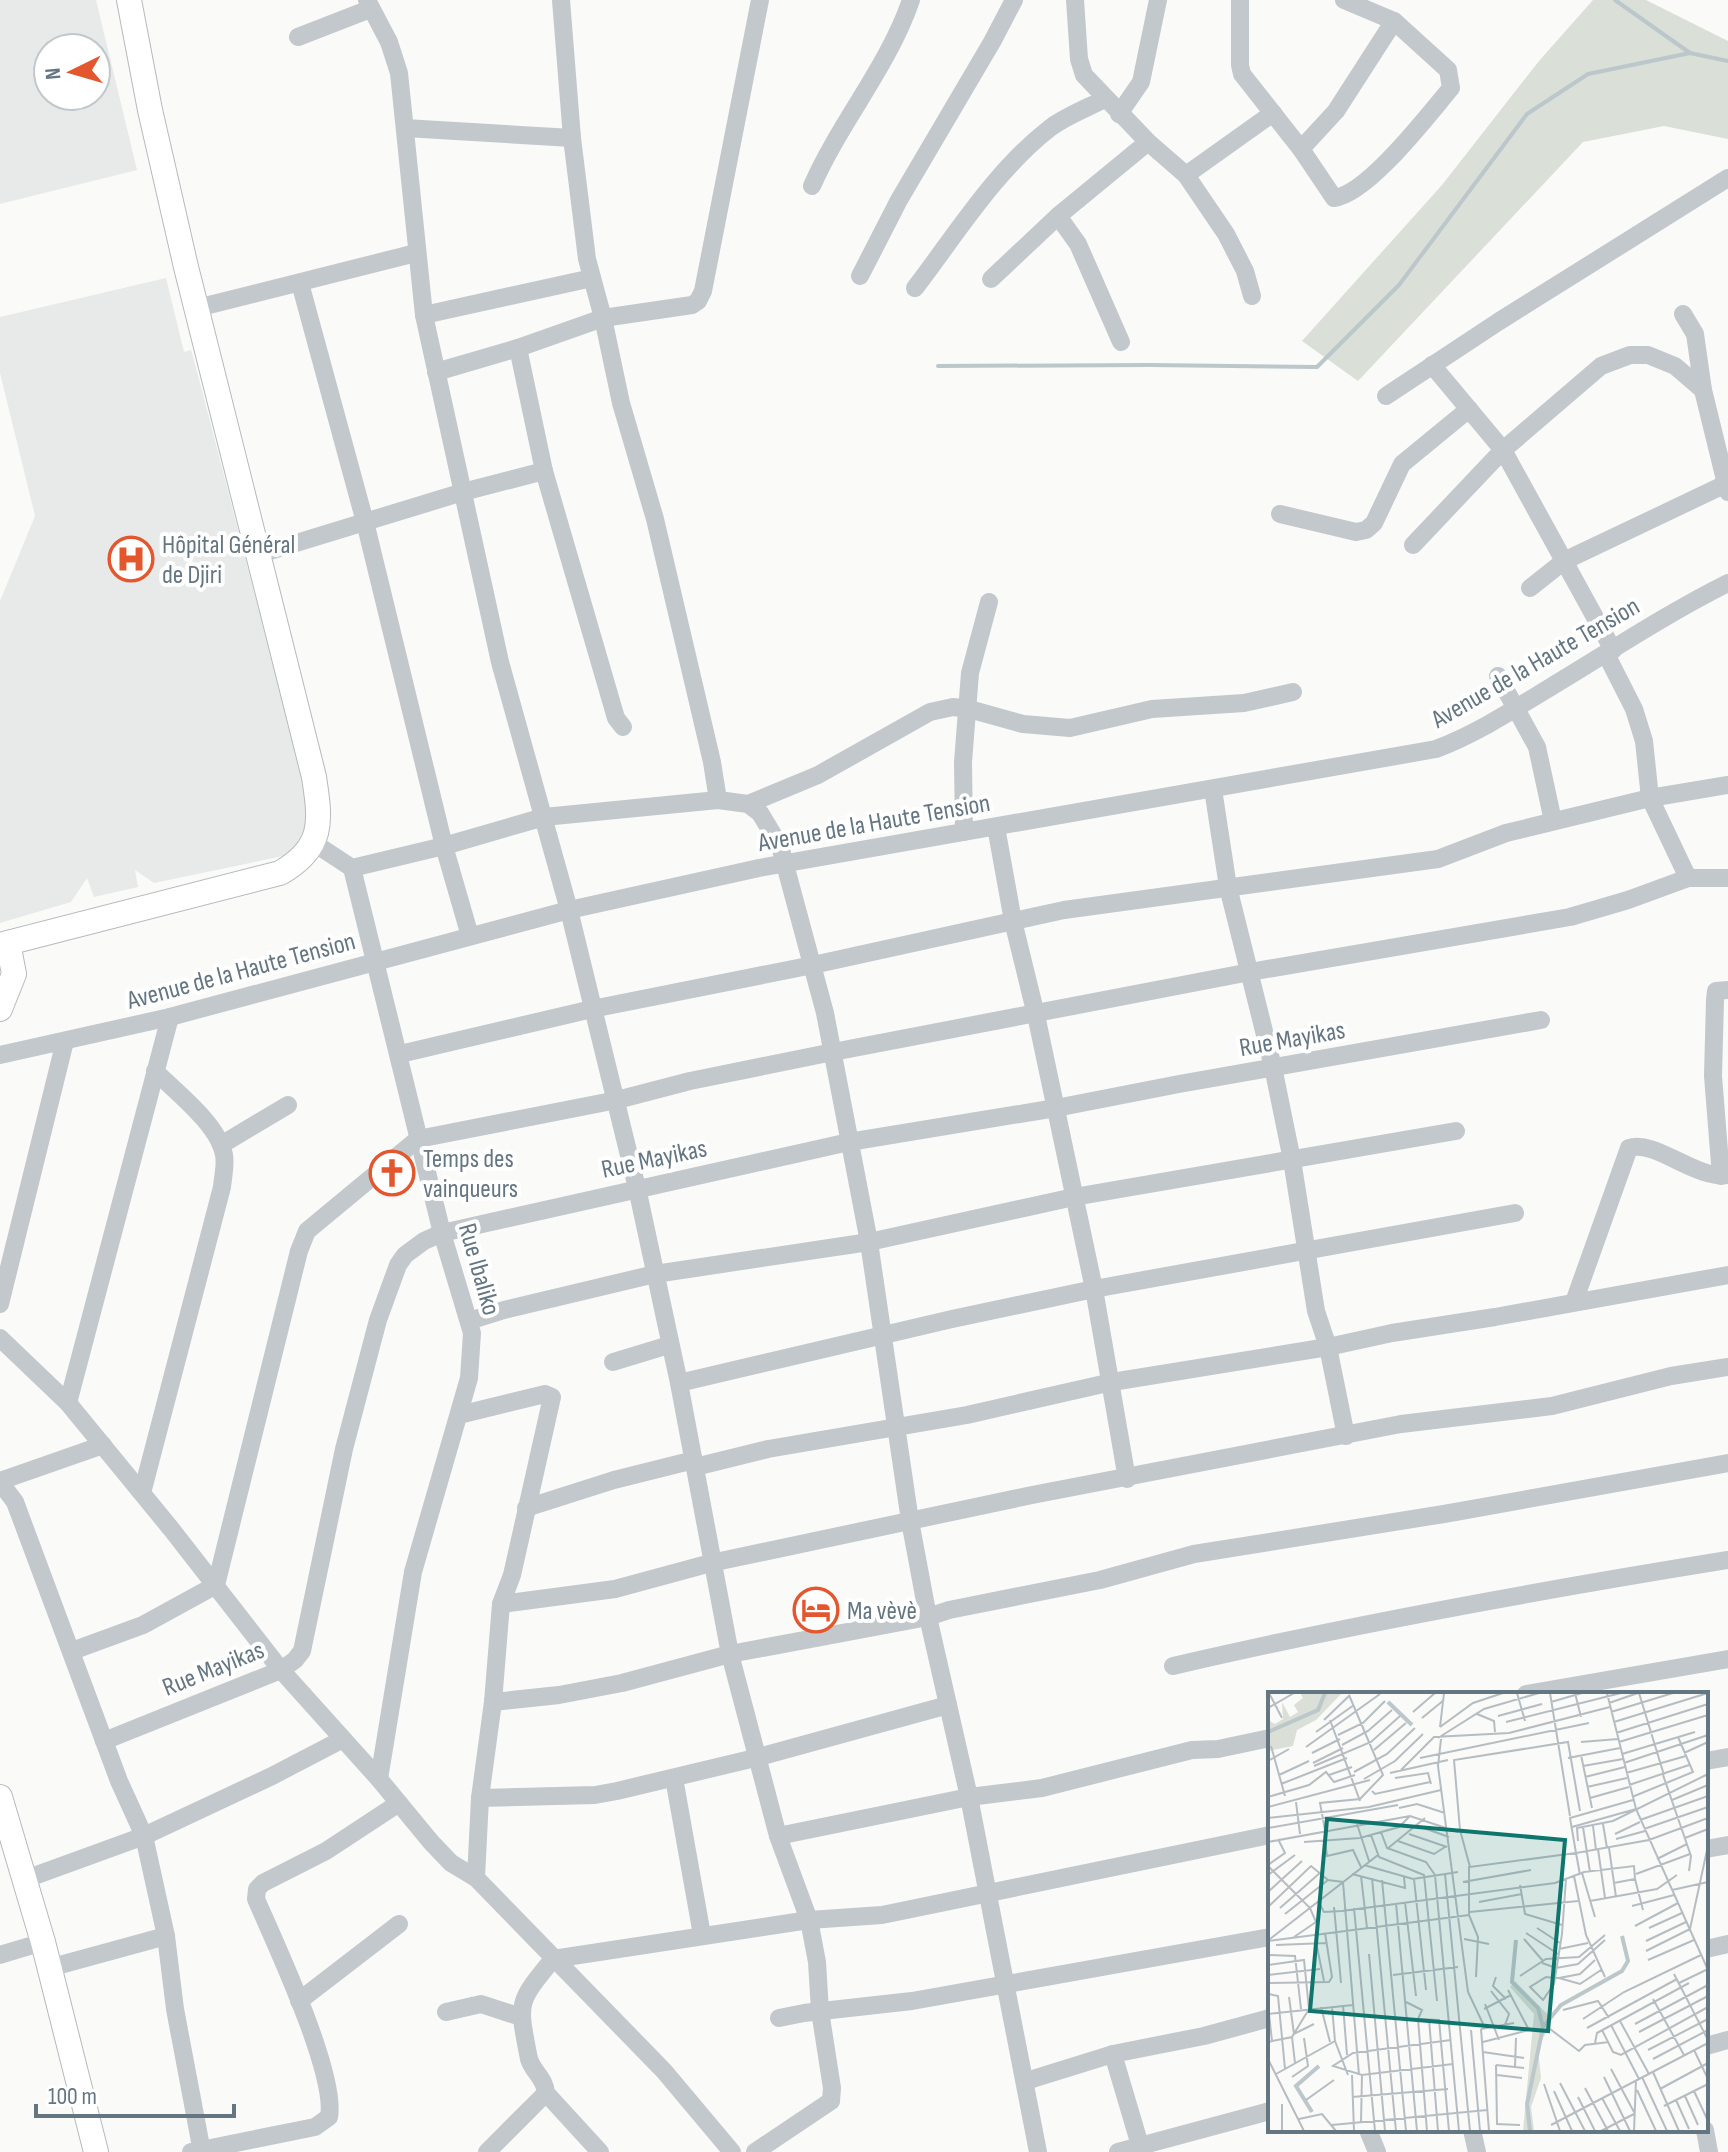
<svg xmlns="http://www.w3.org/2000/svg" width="1728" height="2152" font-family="'Sofia Sans Condensed',sans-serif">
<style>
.built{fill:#e8e9e9;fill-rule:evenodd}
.green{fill:#dadfd7}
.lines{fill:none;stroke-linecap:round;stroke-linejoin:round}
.stream{stroke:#bbc7cb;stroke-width:4}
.major-casing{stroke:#b5babe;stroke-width:26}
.minor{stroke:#c3c8cc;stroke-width:18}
.major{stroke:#fff;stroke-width:24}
.labels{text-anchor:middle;stroke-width:8;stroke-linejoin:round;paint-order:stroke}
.poi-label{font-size:26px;fill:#657683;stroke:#fff;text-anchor:start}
.street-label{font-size:26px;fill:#657683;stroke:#fff}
.inset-river{fill:none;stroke:#bbc7cb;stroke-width:4}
.inset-road{fill:none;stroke:#b5bdc2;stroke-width:2}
.view{fill:#0f766e;fill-opacity:0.15;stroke:#0f766e;stroke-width:4}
.inset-edge{fill:none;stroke:#657683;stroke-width:4}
</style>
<rect width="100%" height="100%" fill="#fafaf8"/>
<g class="built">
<path d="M0,0H96L137,170L0,204ZM48,48H96V96H48Z"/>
<polygon points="166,278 184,352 191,350 198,375 302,776 307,818 304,839 288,855 154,883 135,870 138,887 94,897 87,878 71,902 0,923 0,601 35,516 0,373 0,317"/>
</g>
<polygon class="green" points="1593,0 1646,0 1728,41 1728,139 1664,126 1583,142 1358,381 1302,341 1442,185 1539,61"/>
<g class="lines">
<g class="stream">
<polyline points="1615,0 1690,53 1728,61"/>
<polyline points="938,366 1150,365 1317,367 1399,285 1527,114 1588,74 1690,53"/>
</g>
<g class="major-casing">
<g id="major">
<path d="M0,945L280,873C324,848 321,822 314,777L186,267L150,110L129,0"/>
<polyline points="0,1009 14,974 8,943"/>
<polyline points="0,1797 43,1942 96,2152"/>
</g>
</g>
<g class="minor">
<polyline points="367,0 389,42 399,73 424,315 500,662 569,910 637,1188 679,1383 730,1654 778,1836 809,1920 817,1962 820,2011 832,2088 831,2101 755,2152"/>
<polyline points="561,0 572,138 587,259 603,318 621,403 655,519 712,762 718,800"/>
<polyline points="1075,0 1079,59 1084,75 1148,142 1186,175 1226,234 1245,271 1252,296"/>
<path d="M1240,0V65L1242,74L1301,149L1334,198C1368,194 1428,115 1451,88L1448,70L1394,21L1344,0"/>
<polyline points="298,37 370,9"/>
<polyline points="1119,114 1141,82 1158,0"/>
<polyline points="405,128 572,138"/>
<polyline points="1301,149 1336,111 1394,21"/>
<polyline points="1186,175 1273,113"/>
<path d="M812,186C840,122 888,67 911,0"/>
<polyline points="1058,216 1078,244 1121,342"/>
<polyline points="860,276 899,200 992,42 1014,0"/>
<polyline points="991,279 1058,216 1148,142"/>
<polyline points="300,283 365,522 444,846 470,936"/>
<path d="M915,288C957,233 995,171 1050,128C1066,116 1087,108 1105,99"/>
<polyline points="197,308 416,253"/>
<polyline points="1683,314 1695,334 1703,390 1728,492"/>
<polyline points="424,315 592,278"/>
<polyline points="518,348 544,471 616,718 623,727"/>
<polyline points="1432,365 1503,450 1613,650"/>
<polyline points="436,372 518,348 603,318 692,305 698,301 703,291 760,0"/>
<polyline points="1386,396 1498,322 1728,178"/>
<polyline points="1280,514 1356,532 1366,530 1374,523 1402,464 1469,409"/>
<polyline points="1413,545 1503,450 1601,366 1630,355 1648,355 1675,366 1703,390"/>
<polyline points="257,555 463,492 544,471"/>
<polyline points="1530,588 1564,561 1728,483"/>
<polyline points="1606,654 1634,709 1644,741 1650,798 1688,878"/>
<polyline points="1498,676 1537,747 1553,821"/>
<polyline points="1213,789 1228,887 1273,1067 1292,1160 1316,1311 1328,1347 1346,1436"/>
<polyline points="748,804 818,775 930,712 953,707 969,709 1023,724 1070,728 1152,709 1244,703 1293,692"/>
<polyline points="996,827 1013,921 1036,1015 1094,1289 1127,1479"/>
<polyline points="964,832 963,762 970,673 989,602"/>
<polyline points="314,843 352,868 444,846 544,817 718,800 748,804 760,813 780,846 825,1013 869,1242 910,1521 928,1617 969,1797 1038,2152"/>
<polyline points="352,868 442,1233 472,1333 469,1378 413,1572 379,1779"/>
<polyline points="400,1054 592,1009 813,965 1064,910 1438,859 1506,833 1650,798 1728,785"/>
<path d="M0,1055L170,1017L569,910L759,868L1436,749C1478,733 1516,708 1554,685C1612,650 1668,613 1728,583"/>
<polyline points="221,1145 288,1105"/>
<polyline points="1721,1176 1713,1076 1715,1000 1716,991 1728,990"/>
<path d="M1574,1302L1629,1148C1655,1139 1696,1180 1728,1175"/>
<polyline points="0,1304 65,1041"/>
<polyline points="469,1321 504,1310 655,1274 869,1242 1074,1197 1456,1131"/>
<polyline points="0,1338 68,1403 172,1530 281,1670 379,1779 431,1842 451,1863 476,1878 664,2071 732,2152"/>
<polyline points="613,1362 669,1345"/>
<polyline points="679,1383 952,1319 1094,1289 1515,1213"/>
<polyline points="68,1403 170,1017"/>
<polyline points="459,1415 545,1394 552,1397 512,1575 501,1604 493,1702 480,1798 476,1878"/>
<polyline points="695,1467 768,1449 967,1415 1112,1382 1328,1347 1392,1333 1495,1317 1728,1275"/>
<polyline points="0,1481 103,1445"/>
<polyline points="0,1482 15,1502 119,1781 144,1836 166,1936 175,2009 202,2152"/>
<path d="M142,1493L222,1187C223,1176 226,1165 224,1155C219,1125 176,1092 155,1071"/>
<polyline points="526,1508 614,1480 694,1460"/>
<polyline points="501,1604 615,1589 711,1563 1032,1495 1401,1424 1552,1406 1671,1376 1728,1367"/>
<polyline points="72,1651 143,1625 216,1585 299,1251 307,1231 418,1139 617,1100 690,1081 833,1052 1250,972 1570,917 1628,900 1688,878 1728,878"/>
<path d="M1173,1666C1357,1623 1542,1590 1728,1560"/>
<polyline points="1526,1694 1728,1659"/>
<polyline points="493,1702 559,1695 622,1683 730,1654 928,1617 949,1610 1100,1580 1194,1554 1444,1514 1728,1463"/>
<polyline points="104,1741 281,1670 295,1660 302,1651 344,1449 378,1320 398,1265 405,1255 424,1241 442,1233 849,1142 1056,1108 1179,1084 1541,1020"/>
<polyline points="1706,1761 1728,1757"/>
<polyline points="674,1778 702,1935"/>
<polyline points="480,1798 595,1795 617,1791 755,1758 948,1705"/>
<polyline points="778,1836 969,1797 1042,1788 1192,1750 1218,1749 1270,1738"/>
<polyline points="1706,1849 1728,1845"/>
<polyline points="23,1880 144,1836 272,1776 343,1739"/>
<polyline points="1706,1949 1728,1944"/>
<polyline points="0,1955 43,1942"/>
<polyline points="49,1968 166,1936"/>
<polyline points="299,2001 399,1924"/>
<polyline points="446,2012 481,2004 521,2017"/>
<polyline points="779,2018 804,2013 912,2001 1270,1937"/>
<polyline points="1706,2046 1728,2040"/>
<polyline points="1113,2054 1142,2152"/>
<polyline points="1026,2081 1113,2054 1204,2036 1270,2018"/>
<polyline points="1368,2130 1377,2152"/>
<polyline points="1472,2130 1477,2152"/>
<polyline points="1705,2130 1709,2152"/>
<path d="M191,2152L315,2127L329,2117C337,2074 275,1943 256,1899L257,1889L263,1883L326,1851L399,1803"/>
<polyline points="487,2152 546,2093"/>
<path d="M600,2152L546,2093C545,2078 533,2072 529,2059C518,2002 516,2004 553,1959L809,1920L882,1915L1270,1835"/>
<polyline points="1118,2152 1270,2111"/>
</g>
<use href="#major" class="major"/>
</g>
<defs>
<g id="hospital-ring" transform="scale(2.3)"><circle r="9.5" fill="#fff" stroke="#e4572e" stroke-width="1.5"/><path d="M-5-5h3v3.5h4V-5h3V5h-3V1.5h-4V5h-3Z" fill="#e4572e"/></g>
<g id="church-ring" transform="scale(2.3)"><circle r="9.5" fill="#fff" stroke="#e4572e" stroke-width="1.5"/><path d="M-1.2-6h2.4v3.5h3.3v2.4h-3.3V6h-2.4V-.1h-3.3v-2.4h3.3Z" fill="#e4572e"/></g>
<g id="hotel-ring" transform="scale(2.3)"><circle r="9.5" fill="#fff" stroke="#e4572e" stroke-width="1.5"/><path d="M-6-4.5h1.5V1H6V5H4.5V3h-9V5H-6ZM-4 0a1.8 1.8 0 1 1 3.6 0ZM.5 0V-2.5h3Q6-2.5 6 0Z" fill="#e4572e"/></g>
</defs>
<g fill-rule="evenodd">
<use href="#hospital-ring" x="131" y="559"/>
<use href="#church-ring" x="392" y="1173"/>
<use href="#hotel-ring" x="816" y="1610"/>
</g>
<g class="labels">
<g class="poi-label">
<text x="162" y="553">Hôpital Général<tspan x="162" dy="30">de Djiri</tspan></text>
<text x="423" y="1167">Temps des<tspan x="423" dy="30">vainqueurs</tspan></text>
<text x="847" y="1619">Ma vèvè</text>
</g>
<g class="street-label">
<text transform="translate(1535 662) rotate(-30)" y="9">Avenue de la Haute Tension</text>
<text transform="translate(874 822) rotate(-10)" y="9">Avenue de la Haute Tension</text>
<text transform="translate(241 970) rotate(-15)" y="9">Avenue de la Haute Tension</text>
<text transform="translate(1292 1038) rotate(-10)" y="9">Rue Mayikas</text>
<text transform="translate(654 1158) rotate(-12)" y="9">Rue Mayikas</text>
<text transform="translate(480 1269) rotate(74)" y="9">Rue Ibaliko</text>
<text transform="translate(213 1668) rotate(-22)" y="9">Rue Mayikas</text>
</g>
</g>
<g transform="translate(1268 1692)">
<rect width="440" height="440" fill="#fafaf8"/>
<path d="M32,1H74L48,28L29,38L25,54L0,59V28L7,32L15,27L14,10L22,25L30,20L26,13L35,6ZM247,289L284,327L270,357L273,386L263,415L266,439H255L266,322L242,295Z" fill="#dadfd7"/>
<path class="inset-river" d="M120,10L144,33M0,40L50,18L57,1M248,248L244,290L270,316L275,335M44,420L28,394L51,374M262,439L259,412L275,335L293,313L354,279L360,269L354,244"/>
<path class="inset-road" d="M1,1L14,26M249,1L257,29M282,1L302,124M307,1L313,25M339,1L368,117L440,278M371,1L396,83M283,10L314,1M341,11L370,1M0,16L26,1M145,20L167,1M343,20L405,1M209,22L226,29L227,40M230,24L274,12M154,26L176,8M56,28L82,3M62,28L92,109M238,30L353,1M346,30L440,1M172,35L205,11L235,1M172,35L176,1M48,40L86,13M348,41L440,12M70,43L95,31L117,9M170,46L216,17L271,1M173,47L170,74L200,300L217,336M313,50L350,47M351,50L440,23M74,53L100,39L124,18M3,54L17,104M38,55L112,2M106,58L138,31M44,61L72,47M416,61L440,50M354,62L427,40M313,63L324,116M152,66L321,31M300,66L352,56M0,69L21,57M45,71L75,56M356,71L440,43M46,74L103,50L132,24M315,74L355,67M133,78L166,45L241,41L342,15M86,80L119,62L147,36M122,81L180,68M358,81L418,64M11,83L41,69M61,83L84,75M395,83L423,164L421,179M317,85L357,75M127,86L160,81L163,92M96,87L127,69L155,42M13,92L79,66M361,93L421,73M319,95L359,86M104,99L107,102L162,90M0,105L41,93L58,80L66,90L87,83M364,105L425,80L410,45M322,106L361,95M404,108L440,93M28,110L32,142M0,115L102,88M131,116L149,112L177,121M0,126L101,115L173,98M372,128L440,104M89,132L101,169M335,132L339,156M150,134L181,145M325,134L328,158M304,135L368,117M315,135L322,180M0,136L130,113M376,137L440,115M57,138L52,111L92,107L115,83L81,3M186,138H192L202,175L308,161L302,126L365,108M192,138L186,68L300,50L312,119M113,140L119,156L158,170L167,183L191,439M141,142L179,155M347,142L372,130M103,143L111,165L156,183L169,309M417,146L440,137M348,147L377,139M57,149L59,164L85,158L93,175M130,149L166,162L177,155M310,149L309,136L345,129L440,82M0,150L142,124L190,140M36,150L92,146L131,135L142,124M341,156L348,205M119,157L157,126M330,157L337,206M389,167L419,152M0,173L17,161L10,147M96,173L145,187L190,180M0,174L42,216L48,230L26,245M201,174V223L210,245L208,285M314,181L327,225M84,182L137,196L136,185M177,182L202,439M368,182L422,162M0,183L27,163M312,183L308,161L381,148L440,126M93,184L99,236M306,184L318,243L337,285M104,186L128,439M146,187L158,298M298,187L294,242L287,286L286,292L275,308L262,295L278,285L287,286H291L312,292L333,278M367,187L375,218M114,188L138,439M195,190L263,178M252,193L257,222L294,233M404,198L440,190M0,200L34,169M50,209L56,220L74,219L287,191L316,180L366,174L367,187L346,191M322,209L389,197L409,183M137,210L148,304M211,210L254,202M128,211L149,439M364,214L406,203M0,215L43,174L60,188M66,215L73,291M12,216L53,180M86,216L107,439M202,220L310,209M17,222L60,188L75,190L91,383M367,234L410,211M269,236L292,251M381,236L414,221M258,241L290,262M2,247L110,163M196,247L221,252M256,247L275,269M0,249L201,223M378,249L418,230M48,250L56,289M8,253L59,251M291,257L320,251M378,259L422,237L439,158M101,262L117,439M0,263L27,264L33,317M380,268L426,248M274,271L288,276L310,272L337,248M0,273L36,268L41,317L24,345L0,350M406,282L440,348M0,283L52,277M125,283L190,275M252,284L278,267L311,265L337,243M228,285L225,294L238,307M291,286L312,282L327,268M0,291L61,290L64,285L57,241M411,291L440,277M223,299L241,322L237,333M1,302L10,304L17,377M21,305L26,342L46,332M385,307L416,363M138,310L154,318L150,327L159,439M217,312L231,348M75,313L79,363M53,315L62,350M64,315L67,349L80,383M216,317L243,303M295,318L330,309L341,326M0,322L85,313M1,322L4,349M150,327L171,328L181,439M161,327L170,439M315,327L356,300L433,263M352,329L381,382M367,332L440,293M343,333L371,387M319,336L409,287M213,337L221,439M213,337L246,331M282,337L311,359L317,353L341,350M203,338L212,439M334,338L345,360L353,363L440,315M371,340L440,304M24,345L27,371M183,348L85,361L65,374L94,383L185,372M215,350L261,338L240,298M327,351L329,341L421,291M380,358L440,327M426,358L440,387M215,360L256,366M0,367L36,439M385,367L440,338M228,373L229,431M228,373L256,376M247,375L248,346M343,377L366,420M385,380L411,439M8,382L67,349M84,383L86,439M229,383L254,386M24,385L40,374L36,346M336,385L362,439M374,385L399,439M292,391L317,439M276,392L292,439M317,396L340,439M392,397L440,371M369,398L388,439M286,399L304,439M426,399L440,429M417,404L430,433M84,405L180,397M310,405L327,439M334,406L352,439M38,408L66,388M408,408L421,437M396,414L440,392M31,427L54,422L68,439M93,430L94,383M228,432L252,433M64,433L219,418M283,433L440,351M14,439V412M333,439L366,422M366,439L368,388"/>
<path class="view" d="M59,127L297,148L280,339L42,319Z"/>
<rect width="440" height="440" class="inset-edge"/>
</g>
<g transform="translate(72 72) rotate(265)"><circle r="38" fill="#ffffff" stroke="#c1c8cd" stroke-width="2"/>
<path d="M0-6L14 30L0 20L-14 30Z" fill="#e4572e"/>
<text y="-12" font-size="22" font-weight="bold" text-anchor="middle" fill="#657683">N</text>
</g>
<path d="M36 2104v12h198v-12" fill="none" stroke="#657683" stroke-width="4"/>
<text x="48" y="2104" font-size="24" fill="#657683" stroke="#ffffff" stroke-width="6" paint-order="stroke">100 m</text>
</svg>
